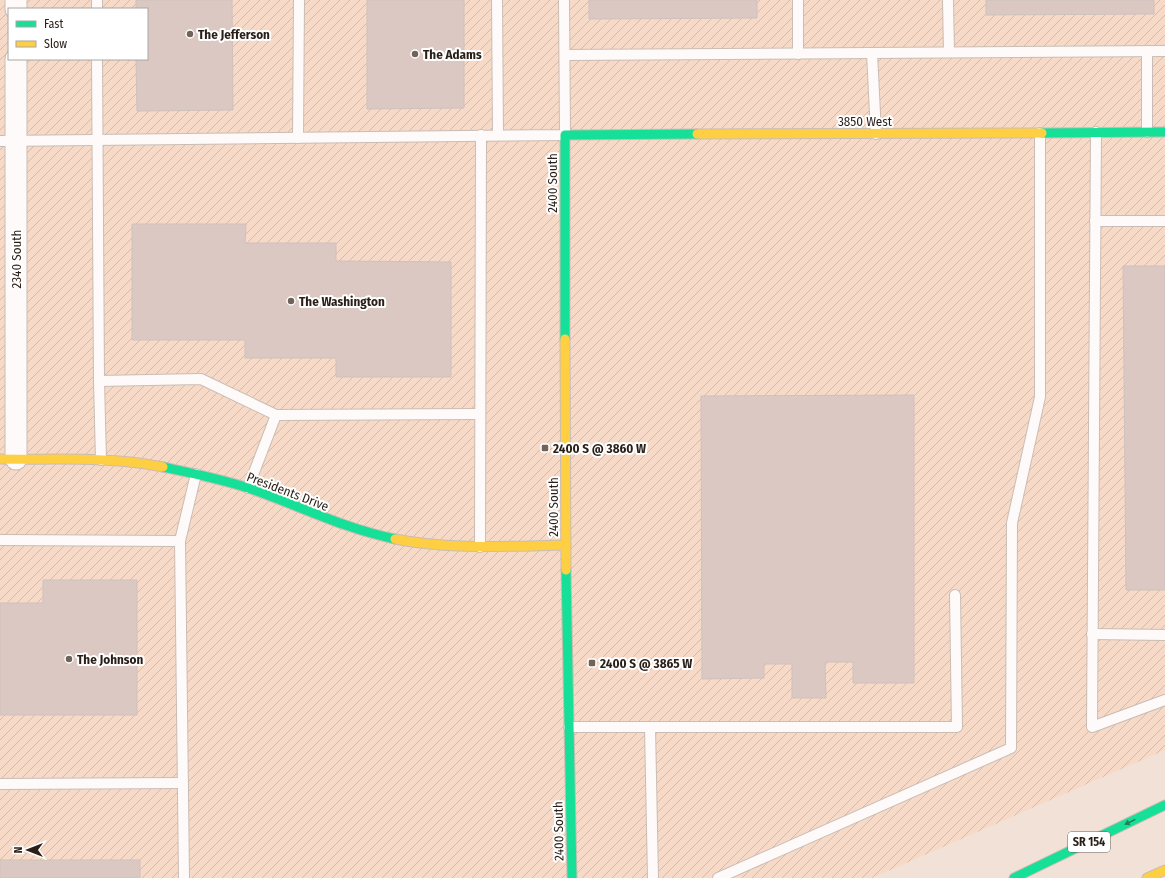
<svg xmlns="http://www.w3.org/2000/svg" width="1165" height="878" font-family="'Fira Sans Condensed',sans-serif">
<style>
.industrial{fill:url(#industrial-furrows);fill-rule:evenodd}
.building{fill:#dbc8c3;stroke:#cfc1bc}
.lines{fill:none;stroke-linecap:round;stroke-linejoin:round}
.lane-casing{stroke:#cabdb5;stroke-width:12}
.street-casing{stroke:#cabdb5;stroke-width:23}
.fast-casing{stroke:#cabdb5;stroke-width:11}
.slow-casing{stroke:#cabdb5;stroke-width:11}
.lane{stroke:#fdfaf9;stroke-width:10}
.street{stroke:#fdfaf9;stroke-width:21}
.fast{stroke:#16e098;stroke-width:9}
.slow{stroke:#ffcf43;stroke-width:9}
.oneway{fill:#208058}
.poi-dot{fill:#70635b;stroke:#fff;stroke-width:1.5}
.labels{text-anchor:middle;stroke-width:4;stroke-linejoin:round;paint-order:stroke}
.shield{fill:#fff;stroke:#6a625d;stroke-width:1}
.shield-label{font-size:12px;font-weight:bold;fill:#2a1f18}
.poi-label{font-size:13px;font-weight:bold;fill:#2a1f18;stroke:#fff;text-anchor:start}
.street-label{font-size:13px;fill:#2a1f18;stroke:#fff}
</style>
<defs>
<pattern id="industrial-furrows" width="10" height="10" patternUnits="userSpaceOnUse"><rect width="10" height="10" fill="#f6d9c7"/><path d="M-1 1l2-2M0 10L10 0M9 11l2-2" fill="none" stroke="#d3baaa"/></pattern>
</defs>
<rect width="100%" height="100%" fill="#f2e1d7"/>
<path class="industrial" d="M0,0H1165V750L872,878H0ZM9,9H147V59H9Z"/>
<g class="building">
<polygon points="136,0 232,0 233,110 137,111 136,59 147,59 147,9 136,9"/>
<polygon points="367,0 464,0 464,108 367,109"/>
<polygon points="589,0 757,0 757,18 589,19"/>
<polygon points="986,0 1154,0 1154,14 986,15"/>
<polygon points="132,224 246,224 245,243 336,243 336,261 451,262 451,377 336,377 336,358 245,358 245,340 132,340"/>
<polygon points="1123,266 1165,266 1165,590 1126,590"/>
<polygon points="914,395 914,683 853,683 853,662 825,662 826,698 792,698 792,664 764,664 764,678 702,679 701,396"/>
<polygon points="43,580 137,580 137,715 0,715 0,603 43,603"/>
<rect x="0" y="860" width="140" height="18"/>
</g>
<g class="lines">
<g class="lane-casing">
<g id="lane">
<polyline points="97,0 97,9"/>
<polyline points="497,0 498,135"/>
<polyline points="798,0 798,54"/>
<polyline points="948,0 949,52"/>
<polyline points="1147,51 1147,132"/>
<polyline points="872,53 876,134"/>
<polyline points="565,55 1165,51"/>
<polyline points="97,59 99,381 201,379 276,415 248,488"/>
<polyline points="1096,132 1092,727 1165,700"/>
<polyline points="298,138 299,0"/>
<polyline points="0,141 565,135 564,0"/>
<polyline points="1095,221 1165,221"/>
<polyline points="99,381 101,460"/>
<polyline points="276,415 480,414"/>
<polyline points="0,540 180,541 184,878"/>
<polyline points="180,541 196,474"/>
<polyline points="480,547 481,135"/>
<polyline points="1092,634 1165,635"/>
<polyline points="569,727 957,727 955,595"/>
<polyline points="650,727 653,878"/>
<polyline points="0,784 183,783"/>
<polyline points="718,878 1011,748 1012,523 1040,397 1040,133"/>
</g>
</g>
<g class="street-casing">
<g id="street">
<polyline points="16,0 16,9"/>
<polyline points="16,59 16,459"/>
</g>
</g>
<g class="fast-casing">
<g id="fast">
<polyline points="1042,133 1165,132"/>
<polyline points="565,339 565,135 697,134"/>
<path d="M163,467C191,473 221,479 248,488C298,505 342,528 395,539"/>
<polyline points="566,570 572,878"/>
<polyline points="1014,878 1165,805"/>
</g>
</g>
<g class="slow-casing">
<g id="slow">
<polyline points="697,134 1042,133"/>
<polyline points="565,339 566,570"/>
<path d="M0,459C54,460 110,456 163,467"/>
<path d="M395,539C449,550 511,546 566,545"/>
<polyline points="1147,878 1165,870"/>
</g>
</g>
<use href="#lane" class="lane"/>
<use href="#street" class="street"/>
<use href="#fast" class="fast"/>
<use href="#slow" class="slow"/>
</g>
<defs><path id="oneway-solid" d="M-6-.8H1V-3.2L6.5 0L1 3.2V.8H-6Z"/></defs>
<use class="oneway" href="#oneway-solid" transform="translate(1130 822) rotate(154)"/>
<g class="poi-dot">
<circle cx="190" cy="34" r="4"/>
<circle cx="415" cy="54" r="4"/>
<circle cx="291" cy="301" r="4"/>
<rect x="541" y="444" width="8" height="8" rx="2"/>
<circle cx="69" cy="659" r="4"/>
<rect x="588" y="659" width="8" height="8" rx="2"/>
</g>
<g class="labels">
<rect class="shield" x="1068" y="832" width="42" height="20" rx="3"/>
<g class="shield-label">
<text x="1089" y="846">SR 154</text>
</g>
<g class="poi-label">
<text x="198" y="39">The Jefferson</text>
<text x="423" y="59">The Adams</text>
<text x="299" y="306">The Washington</text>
<text x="553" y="453">2400 S @ 3860 W</text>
<text x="77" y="664">The Johnson</text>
<text x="600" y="668">2400 S @ 3865 W</text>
</g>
<g class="street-label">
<text x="865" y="126">3850 West</text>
<text transform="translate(552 183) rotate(-90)" y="5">2400 South</text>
<text transform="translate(16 259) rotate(-90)" y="5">2340 South</text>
<text transform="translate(288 491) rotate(21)" y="5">Presidents Drive</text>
<text transform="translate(553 507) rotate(-90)" y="5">2400 South</text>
<text transform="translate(558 831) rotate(-91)" y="5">2400 South</text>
</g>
</g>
<rect x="8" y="8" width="140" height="52" fill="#ffffff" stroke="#aaa5a3"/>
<rect x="16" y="21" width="20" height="6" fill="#16e098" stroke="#aaa5a3"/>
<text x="44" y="28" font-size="12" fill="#2a1f18">Fast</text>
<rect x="16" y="41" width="20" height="6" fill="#ffcf43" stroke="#aaa5a3"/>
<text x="44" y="48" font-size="12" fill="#2a1f18">Slow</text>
<g transform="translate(28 850) rotate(270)" stroke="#ffffff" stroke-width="3" paint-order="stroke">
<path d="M0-3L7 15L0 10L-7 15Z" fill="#2a1f18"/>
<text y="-6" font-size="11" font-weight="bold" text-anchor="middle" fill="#2a1f18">N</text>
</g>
</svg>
